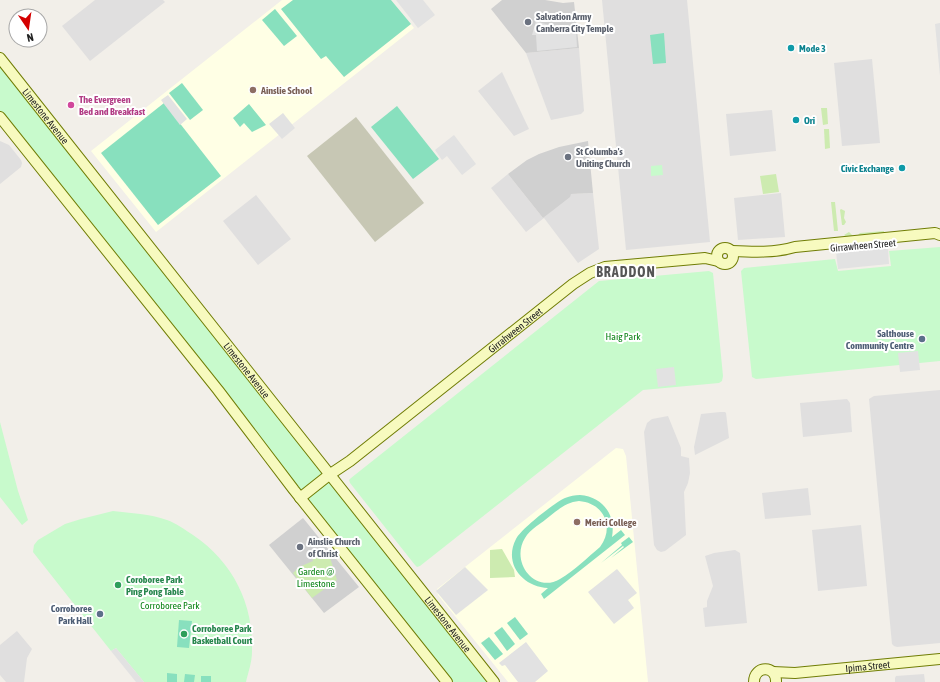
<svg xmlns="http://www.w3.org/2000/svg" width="940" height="682" font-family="'Asap Condensed',sans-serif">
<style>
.residential{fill:#e0dfdf}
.education{fill:#ffffe5}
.religious{fill:#d0d0d0}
.construction{fill:#c7c7b4}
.grass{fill:#cdebb0}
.park{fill:#c8facc}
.pitch{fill:#88e0be;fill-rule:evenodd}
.parking{fill:#e2e2e2}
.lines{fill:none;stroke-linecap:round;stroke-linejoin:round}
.secondary-casing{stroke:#707d05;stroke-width:12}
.secondary{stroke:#f7fabf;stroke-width:10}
.worship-dot{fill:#6b7280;stroke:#fff;stroke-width:1.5}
.culture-dot{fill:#0f9aa8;stroke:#fff;stroke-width:1.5}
.education-dot{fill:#8d6e63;stroke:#fff;stroke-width:1.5}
.hotel-dot{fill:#d1479c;stroke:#fff;stroke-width:1.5}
.service-dot{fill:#5c6f8a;stroke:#fff;stroke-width:1.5}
.leisure-dot{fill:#2e9e5b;stroke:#fff;stroke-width:1.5}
.labels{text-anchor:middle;stroke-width:4;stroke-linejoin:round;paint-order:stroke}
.worship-label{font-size:10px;font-weight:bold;fill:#5b616d;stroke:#fff;text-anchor:start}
.culture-label{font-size:10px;font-weight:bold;fill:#0d838f;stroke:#fff;text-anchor:start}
.education-label{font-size:10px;font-weight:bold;fill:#785e54;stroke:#fff;text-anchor:start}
.hotel-label{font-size:10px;font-weight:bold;fill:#b23c85;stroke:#fff;text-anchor:start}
.street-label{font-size:10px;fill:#222;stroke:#fff}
.service-label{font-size:10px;font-weight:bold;fill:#4e5e75;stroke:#fff;text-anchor:end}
.park-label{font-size:10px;fill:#0c8416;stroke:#fff}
.leisure-label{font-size:10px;font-weight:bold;fill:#27864d;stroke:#fff;text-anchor:start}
.district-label{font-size:14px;font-weight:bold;letter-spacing:1px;fill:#555;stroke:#fff}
</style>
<rect width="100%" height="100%" fill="#f2efe9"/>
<g class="residential">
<polygon points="95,0 163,0 165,2 90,61 62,26"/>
<polygon points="602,0 687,0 710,242 626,250"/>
<polygon points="579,48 584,111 581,114 551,120 526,53"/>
<polygon points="872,59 880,143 842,146 834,63"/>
<polygon points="502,72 529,129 514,136 478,91"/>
<polygon points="772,110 776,151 730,156 726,114"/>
<polygon points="0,141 9,145 21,160 22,163 21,167 0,184"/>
<polygon points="508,174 543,218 571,194 593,193 599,249 578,263 544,218 526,232 491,188"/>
<polygon points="781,193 785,237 738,240 734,198"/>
<polygon points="256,195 291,239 258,265 223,221"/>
<polygon points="940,390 940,643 897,647 894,646 892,644 869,399 874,396"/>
<polygon points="847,399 850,403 852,432 803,437 800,403"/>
<polygon points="720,412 725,412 726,413 729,438 695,455 694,447 701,414"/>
<polygon points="668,416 681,448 681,456 689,458 690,473 688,483 684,492 686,535 665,551 661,552 657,550 654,545 644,432 647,423 652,419"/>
<polygon points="808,488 811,515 765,519 762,493"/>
<polygon points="861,525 867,586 818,591 812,530"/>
<polygon points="735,550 740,553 747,623 705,627 703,608 707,607 707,601 713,586 705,556 714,553"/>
<polygon points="17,631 32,649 27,658 24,682 6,682 0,675 0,645"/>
<polygon points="924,674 925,682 895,682 895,678 896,676"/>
</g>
<g class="education">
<polygon points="282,0 391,0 414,28 156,232 91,151"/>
<polygon points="616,448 623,449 626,456 648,682 508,682 438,595 437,589"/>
</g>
<g class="religious">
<polygon points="502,0 545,0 563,3 574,2 579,48 526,53 491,9"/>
<polygon points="588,141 593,193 571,194 570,197 543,218 508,174 527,160 539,154 559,147"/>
<polygon points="303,518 359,587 324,613 269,545"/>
</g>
<polygon class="construction" points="356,117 424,203 375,242 307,156"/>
<g class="grass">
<polygon points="821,108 827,108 828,124 823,125"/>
<polygon points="824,129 829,129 830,148 825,149"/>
<polygon points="776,174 779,192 763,194 760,176"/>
<polygon points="831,202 835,202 838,231 834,231"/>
<polygon points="841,209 845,211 844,218 846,222 844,225 842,225 840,210"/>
<polygon points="884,231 884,236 847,237 844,235 849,232 853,236 857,236 860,233"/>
<polygon points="502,549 514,570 515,577 490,578 490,550"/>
<polygon points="328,551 337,580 312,598 293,573 299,567 313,561 312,557"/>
</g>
<g class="park">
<polygon points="0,65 488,682 453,682 0,111"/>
<polygon points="662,165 663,175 651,176 651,166"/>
<polygon points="940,247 940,361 756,379 752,377 741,271 744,268 835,259 838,271 891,266 889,251"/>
<polygon points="709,271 713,273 723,376 722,381 719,383 643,390 420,566 417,567 415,565 350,483 349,480 351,478 599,281"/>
<polygon points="0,422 18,491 28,520 22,525 0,497"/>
<path d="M113,511C131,513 150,514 167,520C176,523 185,530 193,535C233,562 254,604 252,652C252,662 248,673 246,682H144L116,648L111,651L33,552L34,545L38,540L65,524L81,519Z"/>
</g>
<g class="pitch">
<polygon points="293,0 391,0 411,24 344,77 326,56 321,59 281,9"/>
<polygon points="275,9 297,36 284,46 262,20"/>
<polygon points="664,33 666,63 653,64 650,35"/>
<polygon points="182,83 203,110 190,120 169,93"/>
<polygon points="164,103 221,176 158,225 101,153"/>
<polygon points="249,104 266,125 252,132 244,123 240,127 233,118"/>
<polygon points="397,106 439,159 413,179 371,127"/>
<path d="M580,495C603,497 616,515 612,537L621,530L625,535L544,599L541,594L548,588C523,587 503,564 516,539C521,529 554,503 565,498C570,496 575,495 580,495ZM579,501C604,503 615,527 600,547C588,557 574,571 560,579C535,594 510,562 525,538C530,529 542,523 550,516C559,509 567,502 579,501Z"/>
<polygon points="629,537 633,542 611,558 624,547 623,546 601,563 622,545 621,543"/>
<polygon points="515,617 528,634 520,640 507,623"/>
<polygon points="179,620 192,621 189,648 177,647"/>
<polygon points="502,627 515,644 507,651 494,633"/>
<polygon points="489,637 503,654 495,660 481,643"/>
<polygon points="167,673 177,674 177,682 167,682"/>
<polygon points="185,674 195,675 194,682 184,682"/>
<rect x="201" y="676" width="10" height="6"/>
</g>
<g class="parking">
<polygon points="396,0 423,0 435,15 418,28"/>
<polygon points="536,21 558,28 559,33 576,31 577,47 537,51 536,35 532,35"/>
<polygon points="940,23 940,76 935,24"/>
<polygon points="168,95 187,119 180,125 161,100"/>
<polygon points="283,113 295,128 282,139 269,124"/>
<polygon points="454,135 476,164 462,175 447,156 442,160 435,150"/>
<polygon points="888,247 889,264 838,269 836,252"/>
<polygon points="918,351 920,370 900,372 898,353"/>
<polygon points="674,367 676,385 658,387 656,369"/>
<polygon points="465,567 488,590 456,615 436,591"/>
<polygon points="617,569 637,593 628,600 634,608 614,624 588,592"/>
<polygon points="526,642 548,671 535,682 518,682 505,665 502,666 499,663"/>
<polygon points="116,648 144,682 136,682 111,651"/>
</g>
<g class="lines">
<g class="secondary-casing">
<g id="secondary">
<path id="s1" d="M0,58L494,682"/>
<polyline points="0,117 218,390 294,490 447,682"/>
<circle cx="725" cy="256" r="8"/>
<path d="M732,251C753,252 775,253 795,247L935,233L940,235"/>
<path id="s2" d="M300,498L329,475L350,461L573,284L590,273L605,267L705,258L718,261"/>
<path id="s3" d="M773,672L795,673L940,659"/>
<path d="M754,682C754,665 777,665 776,682"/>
</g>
</g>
<use href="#secondary" class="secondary"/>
</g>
<g class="worship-dot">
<circle cx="528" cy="22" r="4"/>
<circle cx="568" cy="157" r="4"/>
<circle cx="300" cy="547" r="4"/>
</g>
<g class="culture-dot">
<circle cx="791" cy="48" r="4"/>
<circle cx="796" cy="120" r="4"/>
<circle cx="902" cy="168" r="4"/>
</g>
<g class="education-dot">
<circle cx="253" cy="90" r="4"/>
<circle cx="577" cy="522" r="4"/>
</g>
<circle class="hotel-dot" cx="71" cy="105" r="4"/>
<g class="service-dot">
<circle cx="922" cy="339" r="4"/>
<circle cx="100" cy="614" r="4"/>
</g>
<g class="leisure-dot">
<circle cx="118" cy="585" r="4"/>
<circle cx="184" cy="634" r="4"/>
</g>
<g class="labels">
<g class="worship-label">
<text x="536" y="20">Salvation Army<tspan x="536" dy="12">Canberra City Temple</tspan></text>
<text x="576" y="155">St Columba's<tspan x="576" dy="12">Uniting Church</tspan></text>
<text x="308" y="545">Ainslie Church<tspan x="308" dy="12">of Christ</tspan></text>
</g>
<g class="culture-label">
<text x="799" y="52">Mode 3</text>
<text x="804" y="124">Ori</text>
<text x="894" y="172" text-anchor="end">Civic Exchange</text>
</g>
<g class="education-label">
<text x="261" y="94">Ainslie School</text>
<text x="585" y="526">Merici College</text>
</g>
<g class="hotel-label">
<text x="79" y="103">The Evergreen<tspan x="79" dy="12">Bed and Breakfast</tspan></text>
</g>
<g class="street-label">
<text dy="4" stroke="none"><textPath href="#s1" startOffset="74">Limestone Avenue</textPath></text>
<text transform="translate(863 245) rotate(-5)" y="4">Girrawheen Street</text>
<text dy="4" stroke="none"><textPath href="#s2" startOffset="273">Girrahween Street</textPath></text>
<text dy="4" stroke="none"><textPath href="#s1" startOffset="398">Limestone Avenue</textPath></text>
<text dy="4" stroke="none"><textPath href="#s1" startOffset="722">Limestone Avenue</textPath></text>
<text dy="4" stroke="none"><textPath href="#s3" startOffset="95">Ipima Street</textPath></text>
</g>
<g class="service-label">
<text x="914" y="337">Salthouse<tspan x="914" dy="12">Community Centre</tspan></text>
<text x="92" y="612">Corroboree<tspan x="92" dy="12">Park Hall</tspan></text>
</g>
<g class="park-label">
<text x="623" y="340">Haig Park</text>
<text x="316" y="575">Garden @<tspan x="316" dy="12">Limestone</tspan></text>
<text x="170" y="609">Corroboree Park</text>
</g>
<g class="leisure-label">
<text x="126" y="583">Coroboree Park<tspan x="126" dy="12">Ping Pong Table</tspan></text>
<text x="192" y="632">Corroboree Park<tspan x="192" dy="12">Basketball Court</tspan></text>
</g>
<g class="district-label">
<text x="626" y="277">BRADDON</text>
</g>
</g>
<g transform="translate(28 28) rotate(167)"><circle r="19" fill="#ffffff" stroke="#a7a7a7"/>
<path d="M0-3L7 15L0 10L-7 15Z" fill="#d40000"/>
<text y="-6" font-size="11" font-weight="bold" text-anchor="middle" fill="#222222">N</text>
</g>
</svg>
